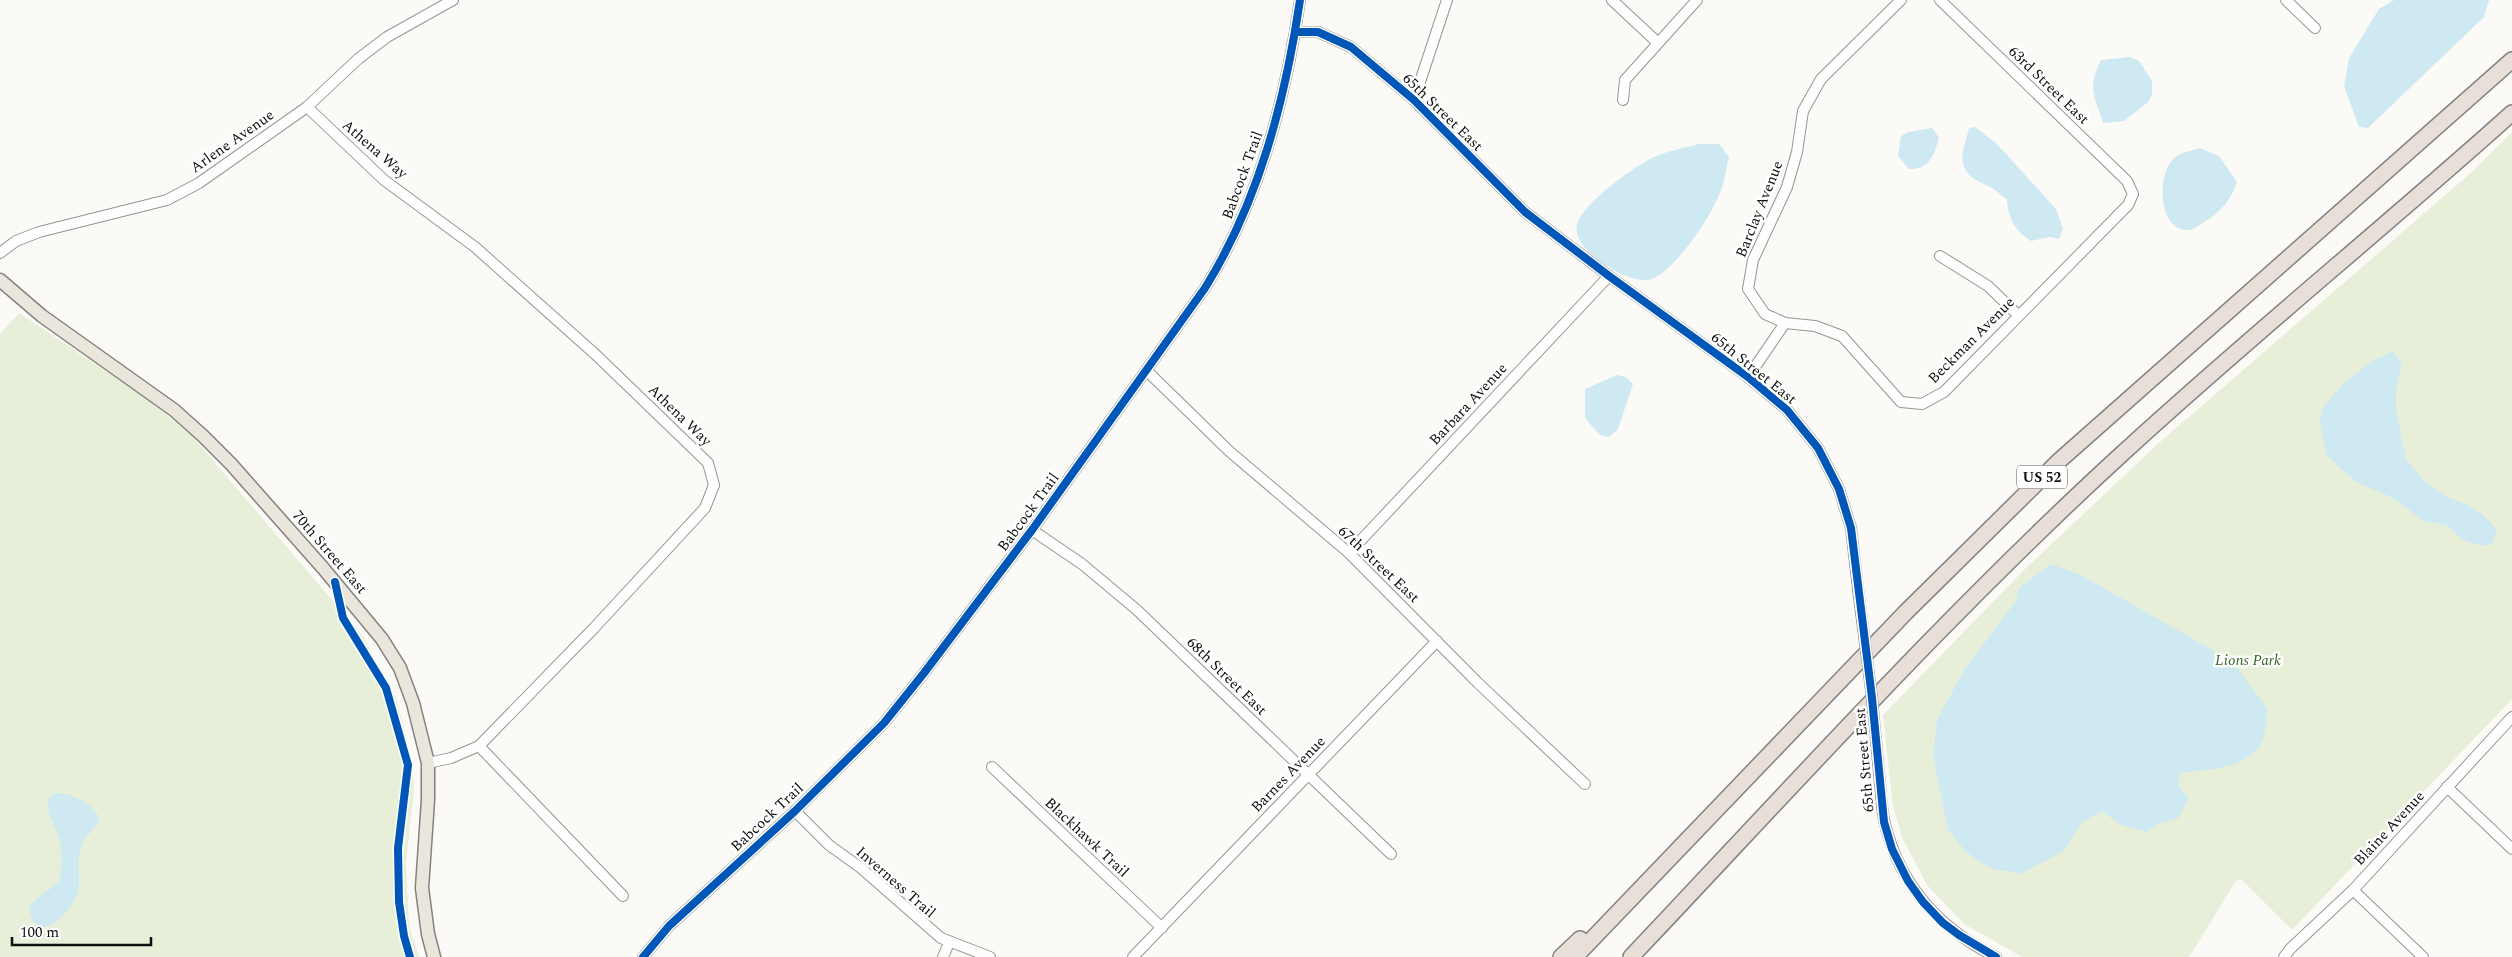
<svg xmlns="http://www.w3.org/2000/svg" width="2512" height="957" font-family="Spectral,serif">
<style>
.green{fill:#e7efd8}
.water{fill:#cfe9f2}
.lines{fill:none;stroke-linecap:round;stroke-linejoin:round}
.minor-casing{stroke:#959593;stroke-width:12}
.major-casing{stroke:#838280;stroke-width:15}
.highway-casing{stroke:#838280;stroke-width:18}
.minor{stroke:#fefefe;stroke-width:10}
.major{stroke:#ebe6dc;stroke-width:12}
.highway{stroke:#e8dfd8;stroke-width:15}
.minor-bridge-casing{stroke:#959593;stroke-width:12;stroke-linecap:butt}
.minor-bridge{stroke:#fefefe;stroke-width:10}
.cycleway-casing{stroke:#fff;stroke-width:11}
.cycleway{stroke:#0057b8;stroke-width:8}
.labels{text-anchor:middle;stroke-width:5;stroke-linejoin:round;paint-order:stroke}
.shield{fill:#fff;stroke:#575757;stroke-width:1}
.shield-label{font-size:14px;font-weight:bold;fill:#0f0f0f}
.street-label{font-size:15px;fill:#0f0f0f;stroke:#fff}
.park-label{font-size:15px;font-style:italic;fill:#376126;stroke:#fff}
</style>
<rect width="100%" height="100%" fill="#fbfaf6"/>
<g class="green">
<polygon points="2512,132 2512,699 2292,930 2241,879 2236,881 2189,957 2022,957 1964,924 1927,885 1902,837 1893,807 1883,715 2025,569 2160,442 2472,172"/>
<polygon points="19,313 146,398 192,436 362,635 396,697 408,744 414,787 406,865 409,925 419,957 0,957 0,334"/>
</g>
<g class="water">
<polygon points="2394,0 2489,0 2484,17 2368,128 2359,127 2344,86 2349,58 2379,9"/>
<path d="M2130,57L2139,61L2152,81V95L2148,102L2124,121L2103,123C2094,94 2087,89 2101,60Z"/>
<path d="M1975,127L1997,144L2056,209L2063,229L2059,239L2050,237L2031,241C2015,231 2008,218 2007,200C2003,197 1999,193 1995,190C1984,182 1967,181 1963,163C1960,153 1967,139 1969,128Z"/>
<path d="M1932,128L1939,138C1934,154 1930,170 1909,169L1898,156L1901,136L1908,132Z"/>
<path d="M1699,144H1719L1729,157C1726,168 1725,180 1721,190C1711,217 1678,267 1652,279C1632,287 1571,251 1577,225C1581,205 1633,167 1652,158C1666,151 1684,148 1699,144Z"/>
<path d="M2200,148L2219,156L2237,182C2231,199 2222,211 2206,221C2201,224 2195,229 2189,230C2157,232 2155,169 2178,155C2184,152 2194,150 2200,148Z"/>
<polygon points="2393,351 2402,364 2396,390 2396,410 2406,459 2425,482 2447,497 2468,505 2482,514 2497,530 2492,544 2481,546 2463,540 2446,525 2424,521 2391,497 2356,482 2326,455 2320,420 2323,407 2347,380 2372,361"/>
<polygon points="1617,375 1626,377 1633,384 1618,429 1609,437 1600,435 1585,418 1585,389"/>
<path d="M2051,564L2079,574L2232,661L2268,709C2266,720 2266,735 2261,744C2247,769 2204,770 2179,773V787L2189,798L2178,818L2158,824L2147,832L2121,825L2102,811L2082,822L2064,851L2020,874L1990,868L1966,852L1948,830L1933,757L1937,720L1964,670L2016,601L2019,588Z"/>
<path d="M55,793C73,794 92,802 100,819C96,828 85,836 82,844C72,873 91,889 63,915C55,923 51,926 41,928L32,920L29,909C36,894 49,893 60,880C61,868 62,854 60,841C56,825 46,816 48,799Z"/>
</g>
<g class="lines">
<g class="minor-casing">
<g id="minor">
<polyline points="1612,0 1657,42"/>
<polyline points="1901,0 1821,79 1803,111 1797,152 1787,187 1753,260 1748,289 1765,314 1785,323 1815,326 1842,336 1901,402 1922,404 1944,392 2128,205 2133,194 2127,181 1940,0"/>
<polyline points="2286,0 2315,28"/>
<polyline points="1295,32 1318,32 1351,47 1414,100 1525,212 1609,276 1748,377 1787,410 1818,448 1839,489 1851,528 1858,589"/>
<polyline points="1414,100 1447,0"/>
<polyline points="1623,100 1625,80 1697,0"/>
<polyline points="307,107 384,180 475,247 595,354 708,463 714,485 705,508 594,628 479,746 451,758 428,763"/>
<polyline points="0,253 16,241 39,232 167,200 199,183 307,107 358,59 387,37 453,0"/>
<polyline points="1940,256 1988,286 2018,315"/>
<polyline points="1147,371 1229,451 1349,553 1478,683 1585,784"/>
<polyline points="1748,377 1785,323"/>
<polyline points="1032,530 1082,564 1137,610 1391,854"/>
<polyline points="1349,553 1609,276"/>
<polyline points="479,746 623,896"/>
<polyline points="992,767 1162,928"/>
<path d="M1879,774C1881,791 1881,808 1885,824C1900,885 1940,929 1996,957"/>
<polyline points="2447,787 2512,849"/>
<polyline points="795,811 829,845 861,868 941,938 990,957"/>
<polyline points="2353,890 2423,957"/>
<path d="M643,957L669,926L795,811L884,723L924,673L1032,530L1205,288C1259,201 1285,101 1300,0"/>
<polyline points="943,957 949,943"/>
<polyline points="1133,957 1437,641"/>
<polyline points="2284,957 2290,949 2353,890 2512,717"/>
</g>
</g>
<g class="major-casing">
<polyline id="major" points="0,280 42,316 174,410 203,436 231,464 323,568 382,639 400,668 413,703 428,763 428,800 422,888 428,934 434,957"/>
</g>
<g class="highway-casing">
<g id="highway">
<polyline points="1561,957 1580,939"/>
<polyline points="1575,957 1906,612 2060,460 2512,60"/>
<path d="M1631,957C1792,787 1950,611 2124,452C2250,336 2384,228 2512,113"/>
</g>
</g>
<use href="#minor" class="minor"/>
<use href="#major" class="major"/>
<use href="#highway" class="highway"/>
<g class="minor-bridge-casing">
<polyline id="minor-bridge" points="1858,589 1872,698 1879,774"/>
</g>
<use href="#minor-bridge" class="minor-bridge"/>
<g class="cycleway-casing">
<g id="cycleway">
<polyline points="1295,32 1318,32 1351,47 1414,100 1525,212 1609,276 1748,377 1787,410 1818,448 1839,489 1851,528 1872,698 1884,822 1892,849 1908,881 1923,902 1943,923 1959,935 1996,957"/>
<polyline points="335,582 343,618 386,688 408,765 398,848 399,902 404,936 410,957"/>
<path d="M643,957L669,926L795,811L884,723L924,673L1032,530L1205,288C1259,201 1285,101 1300,0"/>
</g>
</g>
<use href="#cycleway" class="cycleway"/>
</g>
<g class="labels">
<rect class="shield" x="2017" y="465.5" width="50" height="23" rx="4"/>
<g class="shield-label">
<text x="2042" y="482">US 52</text>
</g>
<g class="street-label">
<text transform="translate(2049 85) rotate(44)" y="5">63rd Street East</text>
<text transform="translate(1443 112) rotate(44)" y="5">65th Street East</text>
<text transform="translate(232 141) rotate(-35)" y="5">Arlene Avenue</text>
<text transform="translate(375 149) rotate(41)" y="5">Athena Way</text>
<text transform="translate(1242 175) rotate(-70)" y="5">Babcock Trail</text>
<text transform="translate(1759 209) rotate(-68)" y="5">Barclay Avenue</text>
<text transform="translate(1971 340) rotate(-45)" y="5">Beckman Avenue</text>
<text transform="translate(1754 368) rotate(39)" y="5">65th Street East</text>
<text transform="translate(1468 404) rotate(-47)" y="5">Barbara Avenue</text>
<text transform="translate(680 415) rotate(44)" y="5">Athena Way</text>
<text transform="translate(1028 512) rotate(-54)" y="5">Babcock Trail</text>
<text transform="translate(330 552) rotate(49)" y="5">70th Street East</text>
<text transform="translate(1379 564) rotate(43)" y="5">67th Street East</text>
<text transform="translate(1227 676) rotate(44)" y="5">68th Street East</text>
<text transform="translate(1864 760) rotate(-95)" y="5">65th Street East</text>
<text transform="translate(1288 774) rotate(-46)" y="5">Barnes Avenue</text>
<text transform="translate(767 817) rotate(-43)" y="5">Babcock Trail</text>
<text transform="translate(2389 828) rotate(-47)" y="5">Blaine Avenue</text>
<text transform="translate(1087 837) rotate(43)" y="5">Blackhawk Trail</text>
<text transform="translate(896 882) rotate(41)" y="5">Inverness Trail</text>
</g>
<g class="park-label">
<text x="2248" y="665">Lions Park</text>
</g>
</g>
<path d="M12 937v8h139v-8" fill="none" stroke="#0f0f0f" stroke-width="2.5"/>
<text x="20" y="937" font-size="15" fill="#0f0f0f" stroke="#ffffff" stroke-width="4" paint-order="stroke">100 m</text>
</svg>
